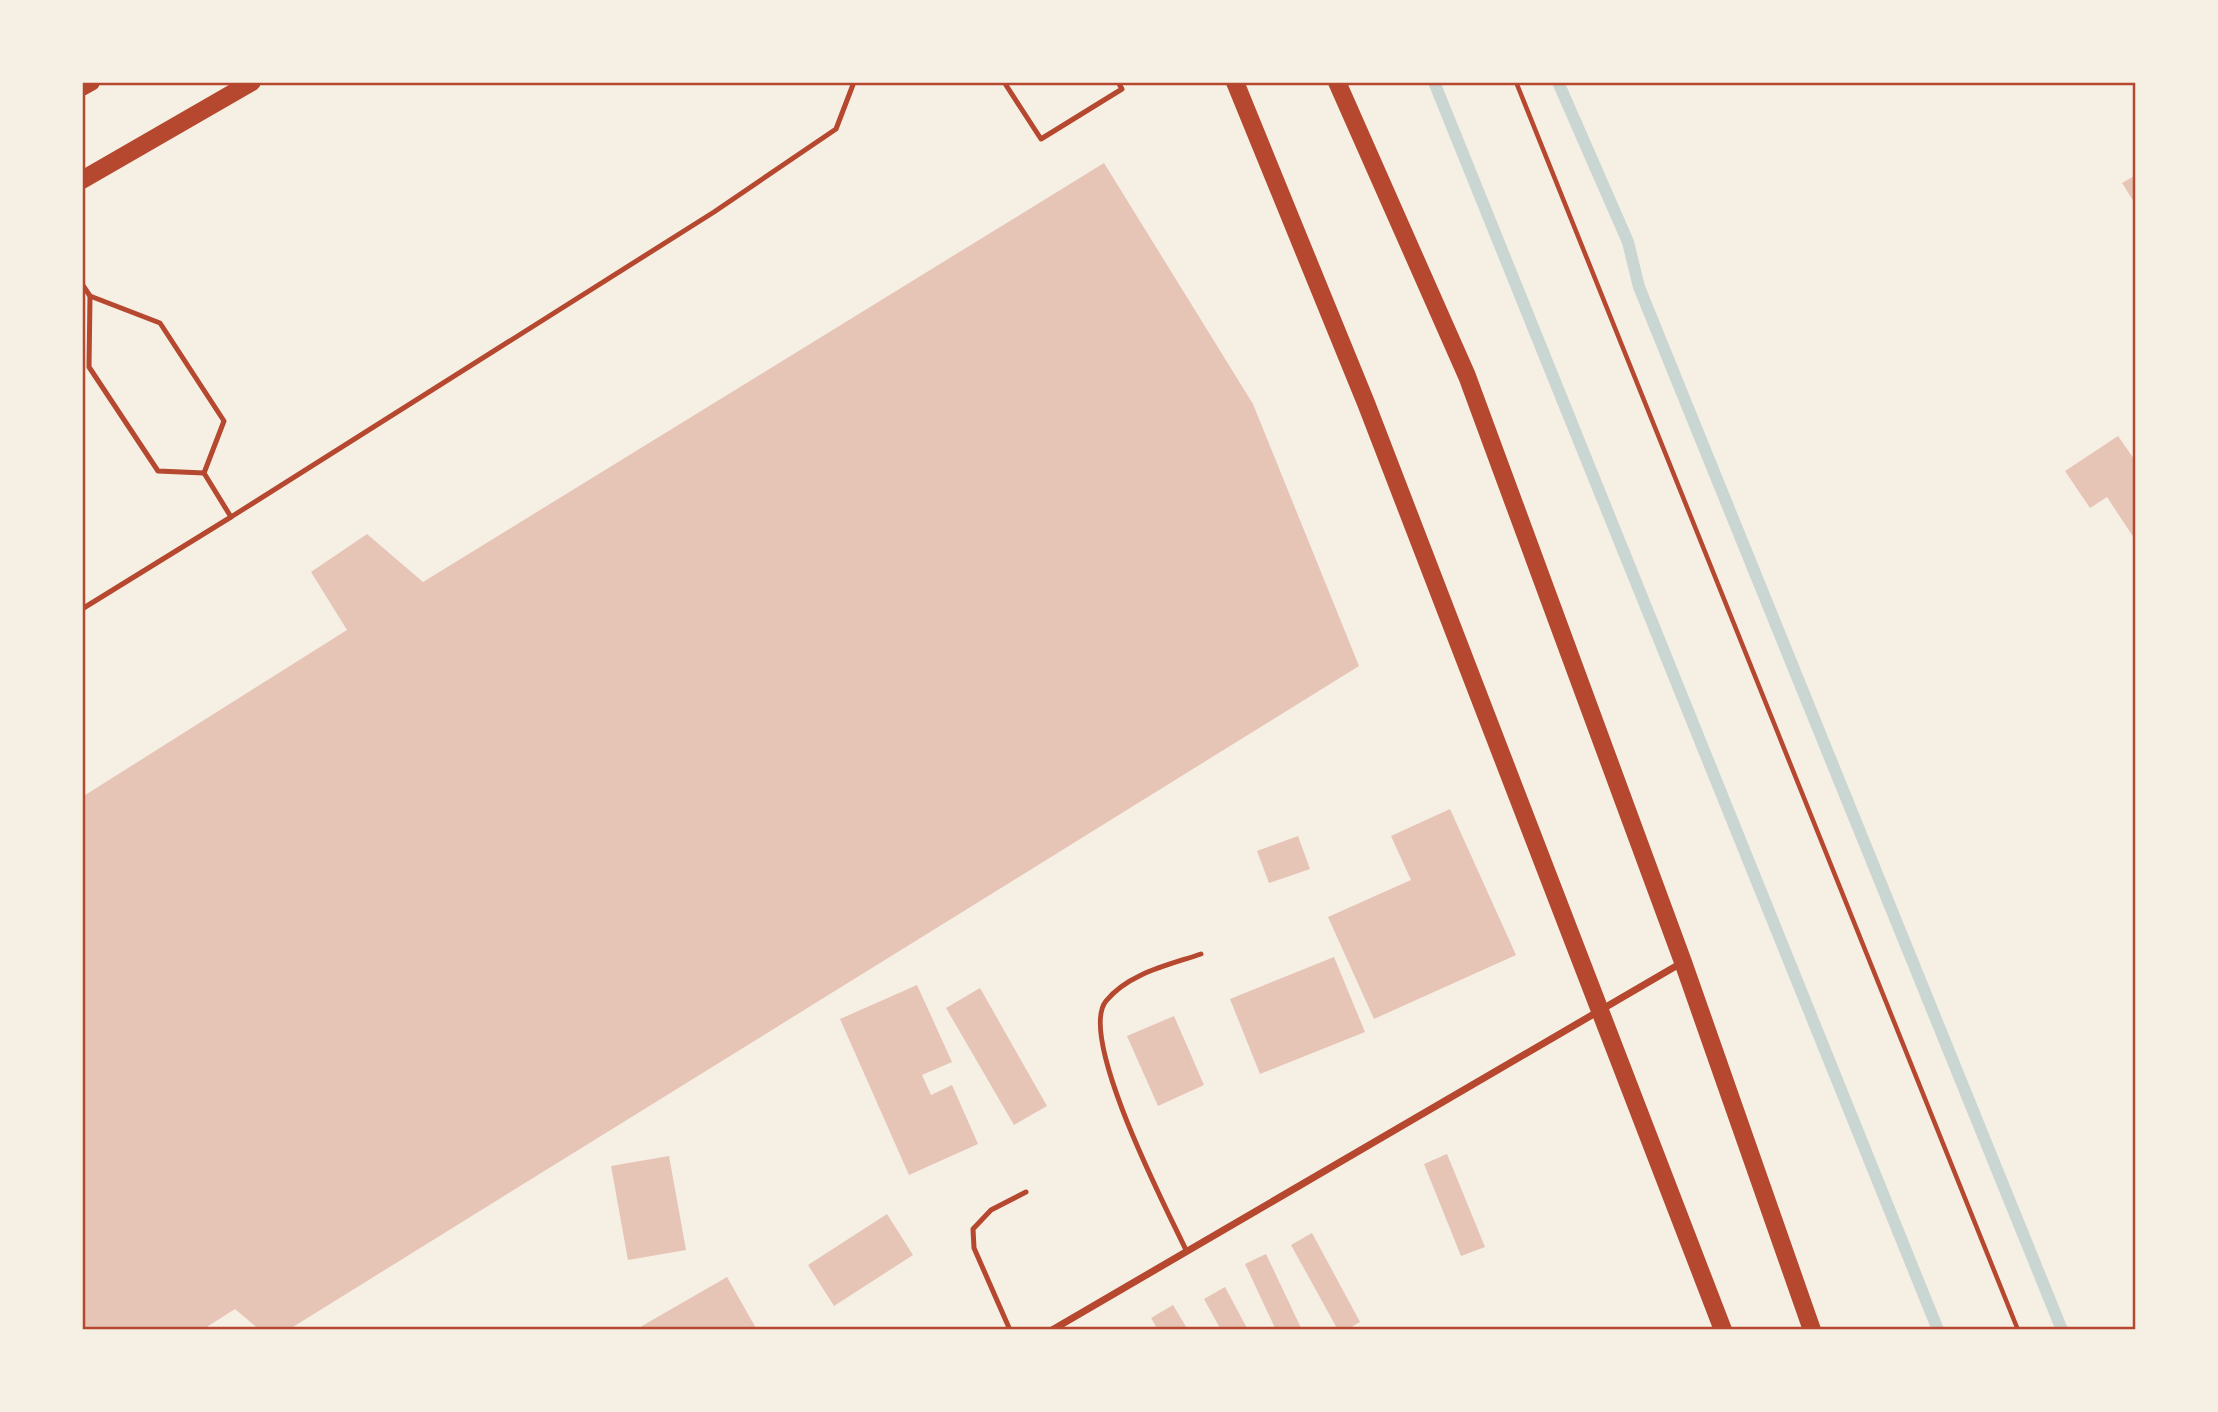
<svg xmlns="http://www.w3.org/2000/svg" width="2218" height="1412" font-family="'DM Sans',sans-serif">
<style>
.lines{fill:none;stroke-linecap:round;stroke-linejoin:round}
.stream{stroke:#c9d6d2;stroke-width:12}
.building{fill:#e6c5b7}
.path{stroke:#b5482f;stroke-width:4.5}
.service{stroke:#b5482f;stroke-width:5}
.minor{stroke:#b5482f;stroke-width:7}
.primary{stroke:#b5482f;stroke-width:18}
.neatline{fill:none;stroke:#b5482f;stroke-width:2.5}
</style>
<rect width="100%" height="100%" fill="#f6efe4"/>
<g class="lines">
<g class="stream">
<polyline points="1434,82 1938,1330"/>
<polyline points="1558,82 1628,242 1639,287 2062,1330"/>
</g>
</g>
<g class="building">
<polygon points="1104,163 1253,404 1359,666 288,1330 260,1330 235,1309 202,1330 82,1330 82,797 347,630 311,572 367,534 423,582"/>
<polygon points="2136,175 2136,205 2122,183"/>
<polygon points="2118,436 2134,459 2136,458 2136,541 2107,497 2090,508 2065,471"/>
<polygon points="1450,809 1516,955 1374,1019 1328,917 1411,880 1391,836"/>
<polygon points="1298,836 1310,869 1269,883 1257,851"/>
<polygon points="1334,957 1365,1032 1260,1074 1230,999"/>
<polygon points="917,985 952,1062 922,1075 931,1095 952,1085 978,1144 909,1175 840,1019"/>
<polygon points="980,988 1047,1106 1014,1125 946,1008"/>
<polygon points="1174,1016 1204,1085 1158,1106 1127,1036"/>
<polygon points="1447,1154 1485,1247 1461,1256 1424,1164"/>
<polygon points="669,1156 686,1250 628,1260 611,1166"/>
<polygon points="887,1214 913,1255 834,1306 808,1265"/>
<polygon points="1312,1233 1360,1322 1346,1330 1338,1330 1291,1245"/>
<polygon points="1266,1254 1302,1330 1276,1330 1245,1264"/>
<polygon points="727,1277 757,1330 635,1330"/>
<polygon points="1225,1287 1248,1330 1221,1330 1204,1299"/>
<polygon points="1173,1305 1188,1330 1158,1330 1151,1318"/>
</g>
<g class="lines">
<polyline class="path" points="1516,82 2018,1330"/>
<g class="service">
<polyline points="1004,82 1041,139 1122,89 1118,82"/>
<polyline points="82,284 90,296 89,367 158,471 204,473"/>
<polyline points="90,296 160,323 224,421 204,473"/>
<polyline points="231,517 714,212 836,129 854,82"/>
<polyline points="82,609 231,517 204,473"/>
<path d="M1187,1252C1167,1210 1077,1037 1106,1001C1129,973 1169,965 1201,954"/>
<polyline points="1010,1330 974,1248 973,1229 991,1210 1026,1192"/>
</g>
<polyline class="minor" points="1052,1330 1683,962"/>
<g class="primary">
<polyline points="1235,82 1366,403 1723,1330"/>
<polyline points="1337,82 1467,376 1683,962 1812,1330"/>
<polyline points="82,87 91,82"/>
<polyline points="82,180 252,82"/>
</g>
</g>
<rect width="2218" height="1412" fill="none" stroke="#f6efe4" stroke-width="168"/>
<rect x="84" y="84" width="2050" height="1244" class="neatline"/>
</svg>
